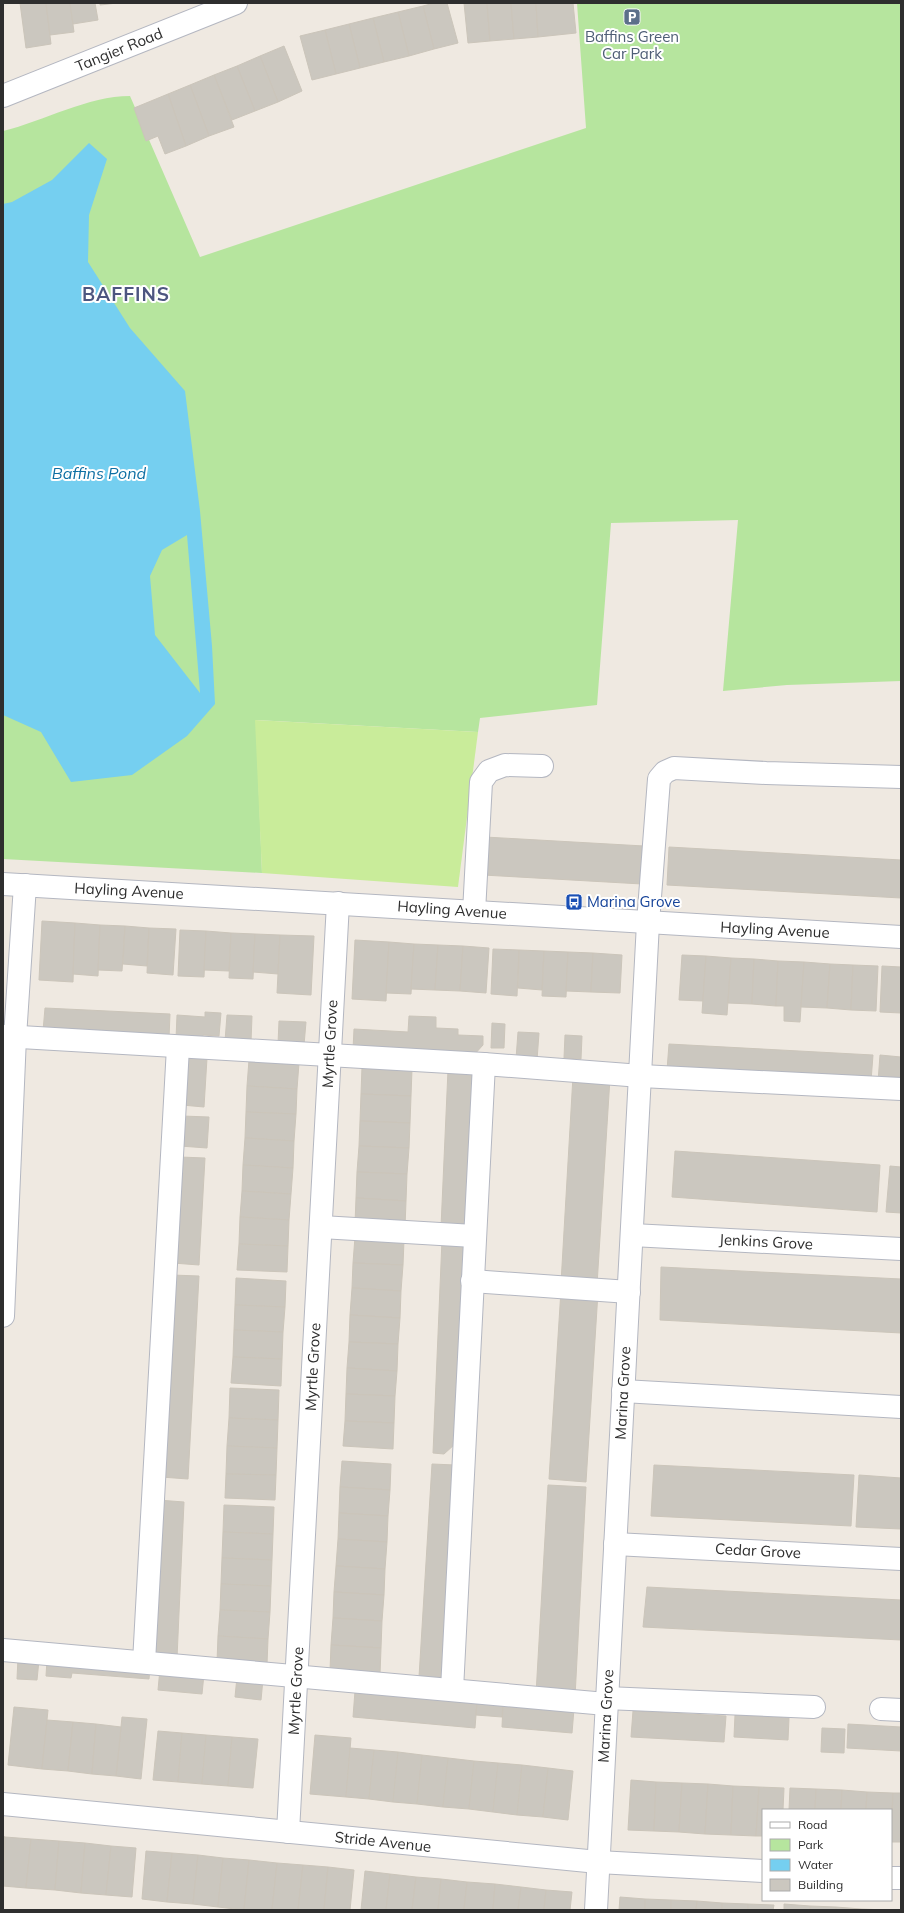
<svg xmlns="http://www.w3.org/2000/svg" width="904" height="1913" font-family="Mulish,sans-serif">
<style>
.green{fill:#b6e59e}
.pitch{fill:#c9ec9a}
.water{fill:#75cff0;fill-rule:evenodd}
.building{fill:#cbc7bf;stroke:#cbc5ba}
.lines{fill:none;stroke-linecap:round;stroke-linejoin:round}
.minor-casing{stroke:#b4b7c1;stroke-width:24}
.minor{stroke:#fff;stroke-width:22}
.labels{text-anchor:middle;stroke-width:4;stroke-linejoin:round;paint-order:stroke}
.service-label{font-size:15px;fill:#4e5e75;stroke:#fff}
.street-label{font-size:15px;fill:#2e2e2e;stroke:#fff}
.transit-label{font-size:15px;fill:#164399;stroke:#fff;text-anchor:start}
.water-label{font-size:16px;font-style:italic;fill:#0d6fa3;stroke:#fff}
.district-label{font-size:19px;font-weight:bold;letter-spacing:1px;fill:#4d5680;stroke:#fff}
</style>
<rect width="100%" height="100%" fill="#efe9e1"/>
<path class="green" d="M577,3H901V681L787,685L723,691L738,520L611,523L597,705L480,718L478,732L256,720L262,873L3,859V131C44,121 88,96 130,96L200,257L586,128Z"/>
<polygon class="pitch" points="255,720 478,732 458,887 262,873"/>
<path class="water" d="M89,143L107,159L89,215L88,262L130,328L185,391L200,511L212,646L215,704L187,736L132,775L71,782L41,732L3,715V204L12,202L52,180ZM187,535L200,692V693L155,635L150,576L162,550Z"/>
<g class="building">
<polygon points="20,3 46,3 51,44 26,48"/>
<polygon points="46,3 70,3 74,32 50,35"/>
<polygon points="70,3 95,3 98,20 73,24"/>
<polygon points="100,3 117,3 100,5"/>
<polygon points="434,3 447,3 458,43 434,49 423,6"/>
<polygon points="464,3 487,3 490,41 468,43"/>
<polygon points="487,3 511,3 514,39 490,41"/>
<polygon points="511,3 536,3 538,37 514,39"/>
<polygon points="536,3 573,3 576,33 538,37"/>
<polygon points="423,6 434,49 409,56 398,12"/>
<polygon points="398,12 409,56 384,62 373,18"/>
<polygon points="373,18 384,62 360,68 349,24"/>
<polygon points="349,24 360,68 336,74 325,30"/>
<polygon points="325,30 336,74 312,80 300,36"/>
<polygon points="284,46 302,91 278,102 260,56"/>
<polygon points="260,56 278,102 255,111 237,66"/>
<polygon points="237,66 255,111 232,120 214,75"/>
<polygon points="214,75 234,127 209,136 190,85"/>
<polygon points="190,85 209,136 186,146 168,94"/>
<polygon points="168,94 186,146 165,154 158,136 146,141 134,108"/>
<polygon points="485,837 644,846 642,884 483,875"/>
<polygon points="669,847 901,860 901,898 667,885"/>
<polygon points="42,921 75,923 73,982 39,980"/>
<polygon points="75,923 100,925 98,976 73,974"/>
<polygon points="100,925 125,926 122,971 98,970"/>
<polygon points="125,926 149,928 147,966 123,964"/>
<polygon points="149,928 176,929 173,975 147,973"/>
<polygon points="180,930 206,931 204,977 178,976"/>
<polygon points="206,931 231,933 229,971 204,970"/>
<polygon points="231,933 255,934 253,979 229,978"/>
<polygon points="255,934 280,935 278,974 253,972"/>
<polygon points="280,935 314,936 311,995 277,993"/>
<polygon points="355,940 389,942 386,1001 352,999"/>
<polygon points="389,942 414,944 411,994 386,993"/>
<polygon points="414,944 438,945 435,990 411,989"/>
<polygon points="438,945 463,946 460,991 435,990"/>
<polygon points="463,946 489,948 486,993 460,991"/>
<polygon points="493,949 519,950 517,996 491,994"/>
<polygon points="519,950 544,951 542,990 518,988"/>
<polygon points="544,951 568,952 566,997 542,996"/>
<polygon points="568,952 593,953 591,992 566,991"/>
<polygon points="593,953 622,955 620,993 591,992"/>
<polygon points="682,955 706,956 703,1001 679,1000"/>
<polygon points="706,956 731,958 727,1015 702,1013"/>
<polygon points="731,958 754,959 752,1004 728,1003"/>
<polygon points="754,959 778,961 776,1006 752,1004"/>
<polygon points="778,961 804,962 800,1022 784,1021 784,1006 776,1006"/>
<polygon points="804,962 830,964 827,1008 801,1007"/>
<polygon points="830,964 853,965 851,1010 827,1008"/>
<polygon points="853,965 878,966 876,1011 851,1010"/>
<polygon points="882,966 901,967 901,1013 880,1012"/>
<polygon points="45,1008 170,1014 169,1038 43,1031"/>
<polygon points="205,1012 221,1013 219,1036 203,1035 203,1041 176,1039 177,1015 205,1017"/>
<polygon points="227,1015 252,1016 251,1042 225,1041"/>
<polygon points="409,1016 436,1017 436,1028 458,1029 458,1035 483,1036 483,1045 473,1056 353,1050 354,1029 408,1032"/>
<polygon points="279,1021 306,1022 304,1045 278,1044"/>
<polygon points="492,1023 505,1024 504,1048 491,1048"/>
<polygon points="518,1032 539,1033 537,1060 516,1059"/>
<polygon points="565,1035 582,1036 581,1059 564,1058"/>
<polygon points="669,1044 873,1055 871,1081 667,1070"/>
<polygon points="880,1055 901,1057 901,1084 878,1082"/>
<polygon points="185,1056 207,1058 204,1107 182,1105"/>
<polygon points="249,1060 299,1063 297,1089 247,1086"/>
<polygon points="362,1067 412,1069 411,1096 361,1094"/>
<polygon points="448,1070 474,1071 467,1228 441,1227"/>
<polygon points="573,1076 610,1078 597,1285 561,1283"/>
<polygon points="247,1086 297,1089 296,1114 246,1112"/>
<polygon points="361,1094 411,1096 410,1123 360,1121"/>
<polygon points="246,1112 296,1114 294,1141 245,1138"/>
<polygon points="182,1116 209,1117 207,1148 180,1146"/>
<polygon points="360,1121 410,1123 409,1148 359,1146"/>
<polygon points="245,1138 294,1141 293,1168 243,1165"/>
<polygon points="359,1146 409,1148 407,1174 357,1172"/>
<polygon points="675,1151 880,1165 877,1212 672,1197"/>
<polygon points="180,1157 205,1158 199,1265 173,1263"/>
<polygon points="243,1165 293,1168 291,1194 242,1191"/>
<polygon points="890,1166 901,1167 901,1213 886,1212"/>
<polygon points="357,1172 407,1174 406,1201 356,1198"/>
<polygon points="242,1191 291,1194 289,1220 240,1217"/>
<polygon points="356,1198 406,1201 405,1227 355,1224"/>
<polygon points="240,1217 289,1220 288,1246 239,1244"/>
<polygon points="355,1237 404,1240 403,1265 353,1263"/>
<polygon points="442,1240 465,1241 455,1444 444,1454 433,1453"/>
<polygon points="239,1244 288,1246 287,1272 237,1270"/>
<polygon points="353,1263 403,1265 401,1291 352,1288"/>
<polygon points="661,1267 901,1279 901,1333 660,1320"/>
<polygon points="172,1275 199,1276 188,1479 161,1477"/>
<polygon points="236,1278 286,1281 285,1307 235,1305"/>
<polygon points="352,1288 401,1291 400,1318 350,1315"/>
<polygon points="561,1290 598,1292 586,1482 549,1479"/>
<polygon points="235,1305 285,1307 283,1332 234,1330"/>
<polygon points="350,1315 400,1318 398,1344 349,1342"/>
<polygon points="234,1330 283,1332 282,1359 233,1357"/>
<polygon points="349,1342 398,1344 397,1371 347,1368"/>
<polygon points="233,1357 282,1359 281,1386 231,1383"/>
<polygon points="347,1368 397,1371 395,1396 346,1394"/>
<polygon points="230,1388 279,1390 278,1420 229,1418"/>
<polygon points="346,1394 395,1396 394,1423 345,1421"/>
<polygon points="229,1418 278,1420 277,1448 227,1446"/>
<polygon points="345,1421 394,1423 393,1449 343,1446"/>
<polygon points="227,1446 277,1448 276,1475 226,1474"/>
<polygon points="342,1461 391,1464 390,1490 340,1487"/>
<polygon points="432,1464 455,1465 441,1678 419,1677"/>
<polygon points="654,1465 854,1475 851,1526 651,1516"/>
<polygon points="226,1474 276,1475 275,1500 225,1498"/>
<polygon points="859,1475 901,1478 901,1529 856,1527"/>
<polygon points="548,1485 586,1487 575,1697 536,1694"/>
<polygon points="340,1487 390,1490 388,1516 339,1513"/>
<polygon points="158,1500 184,1502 177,1658 151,1657"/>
<polygon points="224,1505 274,1507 273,1534 223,1532"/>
<polygon points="339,1513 388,1516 387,1542 338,1539"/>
<polygon points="223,1532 273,1534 272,1560 222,1558"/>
<polygon points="338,1539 387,1542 385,1569 336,1566"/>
<polygon points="222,1558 272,1560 271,1586 221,1584"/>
<polygon points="336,1566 385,1569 384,1595 334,1592"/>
<polygon points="221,1584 271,1586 270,1612 220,1610"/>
<polygon points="647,1587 901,1600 901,1640 643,1627"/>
<polygon points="334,1592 384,1595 382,1621 333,1618"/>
<polygon points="220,1610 270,1612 268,1639 218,1636"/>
<polygon points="333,1618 382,1621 381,1648 331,1645"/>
<polygon points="218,1636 268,1639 267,1664 217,1662"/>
<polygon points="331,1645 381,1648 380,1674 330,1671"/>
<polygon points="18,1658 39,1660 37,1680 17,1679"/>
<polygon points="47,1660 150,1668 149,1679 72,1673 71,1678 46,1676"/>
<polygon points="160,1669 204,1674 202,1694 158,1690"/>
<polygon points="237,1677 263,1679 261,1700 235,1697"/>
<polygon points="355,1691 477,1702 475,1728 353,1717"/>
<polygon points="477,1702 503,1704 502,1717 476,1715"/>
<polygon points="503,1704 574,1709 572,1733 502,1727"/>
<polygon points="14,1707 48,1710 42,1769 8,1765"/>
<polygon points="633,1711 726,1716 724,1742 631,1737"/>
<polygon points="735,1715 789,1718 788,1740 734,1737"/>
<polygon points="122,1717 147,1719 141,1779 116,1776"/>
<polygon points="47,1720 73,1722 68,1771 42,1769"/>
<polygon points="73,1722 96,1724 92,1774 68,1771"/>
<polygon points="96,1724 121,1727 116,1776 92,1774"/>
<polygon points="848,1724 901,1727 901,1751 847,1748"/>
<polygon points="822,1728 845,1729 844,1753 821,1752"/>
<polygon points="158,1731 182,1733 178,1782 153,1780"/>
<polygon points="182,1733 206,1735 202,1784 178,1782"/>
<polygon points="206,1735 232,1737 228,1786 202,1784"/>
<polygon points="315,1735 351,1738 346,1797 310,1794"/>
<polygon points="232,1737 258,1739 253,1788 228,1786"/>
<polygon points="350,1748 374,1750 369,1799 346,1797"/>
<polygon points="374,1750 398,1752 393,1802 369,1799"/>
<polygon points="398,1752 422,1755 417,1804 393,1802"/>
<polygon points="422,1755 448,1758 443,1807 417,1804"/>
<polygon points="448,1758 474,1761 469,1809 443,1807"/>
<polygon points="474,1761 498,1763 493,1812 469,1809"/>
<polygon points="498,1763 522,1765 517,1815 493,1812"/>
<polygon points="522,1765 548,1768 543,1817 517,1815"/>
<polygon points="548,1768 573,1771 568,1820 543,1817"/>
<polygon points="631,1780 656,1782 654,1831 628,1830"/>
<polygon points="656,1782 682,1783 679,1832 654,1831"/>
<polygon points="682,1783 708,1784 705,1834 679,1832"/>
<polygon points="708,1784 733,1786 731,1835 705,1834"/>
<polygon points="733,1786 759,1787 756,1836 731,1835"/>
<polygon points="759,1787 784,1788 783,1810 763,1810 763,1836 756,1836"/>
<polygon points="790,1788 816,1789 815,1810 789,1810"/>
<polygon points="816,1789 842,1790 841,1810 815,1810"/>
<polygon points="842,1790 867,1792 866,1810 841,1810"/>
<polygon points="867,1792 893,1793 891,1830 891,1810 866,1810"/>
<polygon points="893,1793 901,1793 901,1842 891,1842"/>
<polygon points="3,1836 5,1837 3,1862"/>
<polygon points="5,1837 31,1839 26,1888 3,1886"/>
<polygon points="31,1839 59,1841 55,1890 26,1888"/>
<polygon points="59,1841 85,1843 81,1893 55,1890"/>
<polygon points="85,1843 111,1846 106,1895 81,1893"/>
<polygon points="111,1846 136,1848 132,1897 106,1895"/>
<polygon points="146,1851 172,1853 167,1902 142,1899"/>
<polygon points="172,1853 198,1855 193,1904 167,1902"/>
<polygon points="198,1855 223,1858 218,1907 193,1904"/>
<polygon points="223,1858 249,1860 244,1910 218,1907"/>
<polygon points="249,1860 277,1863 272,1910 244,1910"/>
<polygon points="277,1863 303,1865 298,1910 272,1910"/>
<polygon points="303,1865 328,1867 324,1910 298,1910"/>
<polygon points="328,1867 354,1870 350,1910 324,1910"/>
<polygon points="365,1871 390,1874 386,1910 361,1910"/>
<polygon points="390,1874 416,1877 412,1910 386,1910"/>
<polygon points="416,1877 441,1879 438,1910 412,1910"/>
<polygon points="441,1879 467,1882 464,1910 438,1910"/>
<polygon points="467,1882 495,1884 493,1910 464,1910"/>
<polygon points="495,1884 521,1887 518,1910 493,1910"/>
<polygon points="521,1887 546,1890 544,1910 518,1910"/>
<polygon points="546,1890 572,1892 570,1910 544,1910"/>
<polygon points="620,1897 645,1899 645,1910 619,1910"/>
<polygon points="645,1899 671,1900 671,1910 645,1910"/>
<polygon points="671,1900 697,1901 696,1910 671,1910"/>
<polygon points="697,1901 722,1903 722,1910 696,1910"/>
<polygon points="722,1903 748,1904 748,1910 722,1910"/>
<polygon points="748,1904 774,1905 773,1910 748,1910"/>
<polygon points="784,1904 810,1906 810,1910 784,1910"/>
<polygon points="810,1906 836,1907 836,1910 810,1910"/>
<polygon points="836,1907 861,1909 861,1910 836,1910"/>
<polygon points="861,1909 887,1910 861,1910"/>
</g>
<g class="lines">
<g class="minor-casing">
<g id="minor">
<polyline points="3,96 236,3"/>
<polyline points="3,884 901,937"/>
<polyline points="474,912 481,782 489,771 505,765 542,766"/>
<polyline points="3,1036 484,1064 641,1076 901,1089"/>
<polyline points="321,1227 474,1236"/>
<polyline points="632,1235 901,1249"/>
<polyline points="472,1281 629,1292"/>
<polyline points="3,1316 15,1037 25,885"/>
<polyline points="623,1391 901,1407"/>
<polyline points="615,1544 901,1559"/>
<polyline points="3,1650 606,1704"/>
<polyline points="144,1662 178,1047"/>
<polyline points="452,1690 484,1064"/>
<polyline points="606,1698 814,1707"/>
<polyline points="881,1709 901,1710"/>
<polyline points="3,1804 598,1862 763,1871"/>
<polyline points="288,1832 338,903"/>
<polyline points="891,1878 901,1878"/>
<polyline points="596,1910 648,923 659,779 665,772 674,768 766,773 901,777"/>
</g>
</g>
<use href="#minor" class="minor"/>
</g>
<defs>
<g id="parking-square" transform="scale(0.9)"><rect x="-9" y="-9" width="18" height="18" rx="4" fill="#5c6f8a" stroke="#fff"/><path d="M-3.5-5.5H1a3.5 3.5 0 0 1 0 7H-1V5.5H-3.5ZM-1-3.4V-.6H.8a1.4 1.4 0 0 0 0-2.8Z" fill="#fff"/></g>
<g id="bus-square" transform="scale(0.9)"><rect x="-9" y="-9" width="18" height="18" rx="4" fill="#1a4fb4" stroke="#fff"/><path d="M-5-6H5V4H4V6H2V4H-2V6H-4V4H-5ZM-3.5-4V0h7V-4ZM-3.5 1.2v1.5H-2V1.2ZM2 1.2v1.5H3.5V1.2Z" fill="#fff"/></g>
</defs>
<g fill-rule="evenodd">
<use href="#parking-square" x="632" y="17"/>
<use href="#bus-square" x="574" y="902"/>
</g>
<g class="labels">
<g class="service-label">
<text x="632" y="42">Baffins Green<tspan x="632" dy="17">Car Park</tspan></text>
</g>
<g class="street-label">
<text transform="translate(119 50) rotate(-22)" y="5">Tangier Road</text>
<text transform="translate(129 891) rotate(3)" y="5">Hayling Avenue</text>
<text transform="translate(452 910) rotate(4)" y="5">Hayling Avenue</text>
<text transform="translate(775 930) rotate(3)" y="5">Hayling Avenue</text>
<text transform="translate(330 1044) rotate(-87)" y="5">Myrtle Grove</text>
<text transform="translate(766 1242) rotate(3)" y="5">Jenkins Grove</text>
<text transform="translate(313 1367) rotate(-87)" y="5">Myrtle Grove</text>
<text transform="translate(623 1393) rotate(-87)" y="5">Marina Grove</text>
<text transform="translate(758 1551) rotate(3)" y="5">Cedar Grove</text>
<text transform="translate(296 1691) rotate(-87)" y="5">Myrtle Grove</text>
<text transform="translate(606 1716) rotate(-87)" y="5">Marina Grove</text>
<text transform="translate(383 1842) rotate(6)" y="5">Stride Avenue</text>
</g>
<g class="transit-label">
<text x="587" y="907">Marina Grove</text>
</g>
<g class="water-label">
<text x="99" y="479">Baffins Pond</text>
</g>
<g class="district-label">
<text x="126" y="301">BAFFINS</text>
</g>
</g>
<rect width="904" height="1913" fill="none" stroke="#2e2e2e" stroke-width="8"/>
<rect x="762" y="1809" width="130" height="92" fill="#ffffff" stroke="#ababab"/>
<rect x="770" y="1822" width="20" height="6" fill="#ffffff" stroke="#ababab"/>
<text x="798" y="1829" font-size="12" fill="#2e2e2e">Road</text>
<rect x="770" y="1839" width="20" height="12" fill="#b6e59e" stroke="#ababab"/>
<text x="798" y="1849" font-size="12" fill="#2e2e2e">Park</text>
<rect x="770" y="1859" width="20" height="12" fill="#75cff0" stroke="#ababab"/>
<text x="798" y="1869" font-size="12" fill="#2e2e2e">Water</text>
<rect x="770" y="1879" width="20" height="12" fill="#cbc7bf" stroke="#ababab"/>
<text x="798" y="1889" font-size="12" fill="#2e2e2e">Building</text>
</svg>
